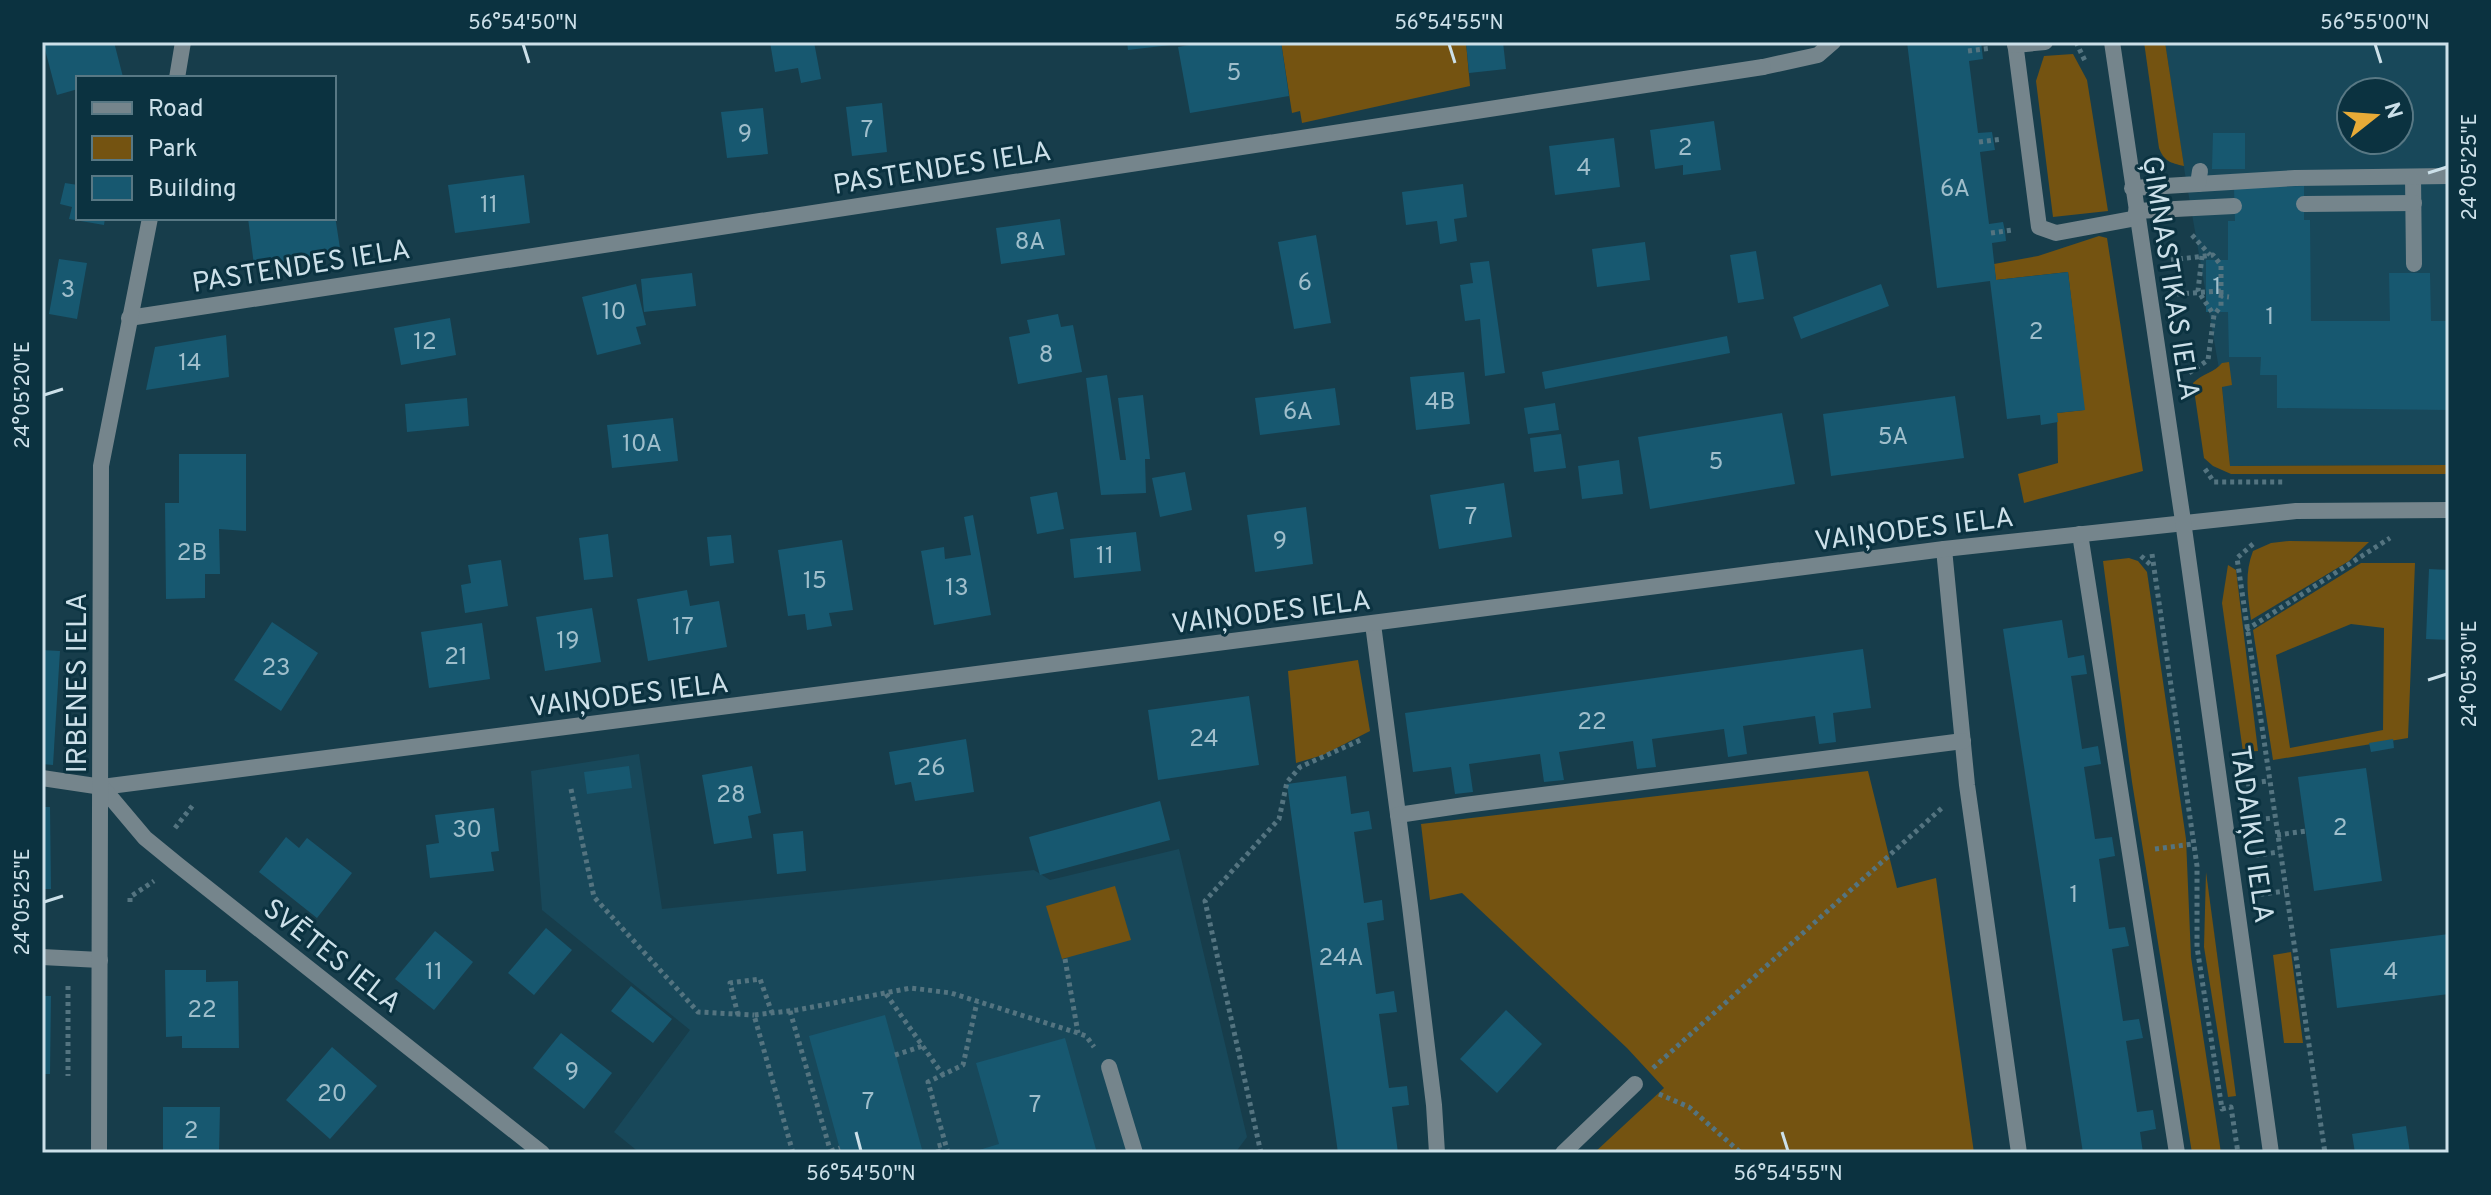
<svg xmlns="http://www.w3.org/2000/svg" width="2491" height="1195" font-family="Overpass,sans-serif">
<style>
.built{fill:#18485a;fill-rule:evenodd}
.green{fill:#745311;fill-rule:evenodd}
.building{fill:#175870}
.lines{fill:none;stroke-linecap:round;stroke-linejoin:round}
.path{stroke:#547480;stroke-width:5;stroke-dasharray:4 4;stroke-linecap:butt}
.service{stroke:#75858c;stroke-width:16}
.minor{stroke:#75858c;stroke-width:16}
.tertiary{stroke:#75858c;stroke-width:16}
.ticks{fill:none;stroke:#cce0e9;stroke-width:3}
.labels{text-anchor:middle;stroke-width:6;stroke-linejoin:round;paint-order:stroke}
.number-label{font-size:24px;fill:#9fbecb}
.street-label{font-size:28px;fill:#cce0e9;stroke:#0b3240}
.neatline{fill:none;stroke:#cce0e9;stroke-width:3}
.ticks-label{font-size:20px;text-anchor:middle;fill:#cce0e9}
</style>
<rect width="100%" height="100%" fill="#173d4b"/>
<g class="built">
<path d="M2165,42H2449V465L2230,466L2222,386L2185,174ZM2351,92H2399V140H2351Z"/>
<polygon points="639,754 662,909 1034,870 1050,880 1179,849 1247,1137 1235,1153 640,1153 614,1132 690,1030 542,910 531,771"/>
</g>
<g class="green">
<polygon points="1281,42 1466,42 1470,86 1302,123 1300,111 1292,113"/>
<path d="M2144,42H2165L2184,166C2170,163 2164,161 2159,148Z"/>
<polygon points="2073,54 2087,80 2108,211 2053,217 2036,81 2044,56"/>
<polygon points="2099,236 2107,238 2143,471 2024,503 2018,474 2058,463 2057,413 2084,410 2068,272 1996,280 1994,264 2038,256"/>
<path d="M2229,362L2232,385L2222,387L2230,466L2449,465V474H2231L2213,466L2204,458L2193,383C2202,374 2215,372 2222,363Z"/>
<path d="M2289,541L2369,542L2349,561L2251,620C2248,596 2244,574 2253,551L2271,543Z"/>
<polygon points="2129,558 2138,561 2147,572 2186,839 2191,957 2221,1153 2192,1153 2132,782 2103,561"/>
<path d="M2361,563H2415L2408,738L2273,760L2253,630ZM2351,624L2384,628L2383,730L2290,748L2276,655Z"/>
<polygon points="2228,565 2236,570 2258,751 2243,752 2222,603"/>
<polygon points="1358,660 1370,731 1323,755 1296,763 1288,671"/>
<polygon points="1868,771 1897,888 1936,878 1974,1153 1594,1153 1664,1088 1627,1048 1462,893 1430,900 1421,824"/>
<polygon points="2206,872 2236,1096 2228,1097 2204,947"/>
<polygon points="1115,886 1131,940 1062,959 1046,906"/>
<polygon points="2291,952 2303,1043 2284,1043 2273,955"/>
</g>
<g class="building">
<polygon points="43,42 114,42 123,77 78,78 78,89 57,95"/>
<polygon points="770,42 814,42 821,79 801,83 798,68 775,72"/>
<polygon points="1127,42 1179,42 1179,44 1128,50"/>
<polygon points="1205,42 1281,42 1289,96 1190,113 1178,47"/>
<polygon points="1466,42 1503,42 1506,69 1469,73"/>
<polygon points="1907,42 1981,42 1983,59 1969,61 1978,133 1992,132 1995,150 1980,152 1989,224 2003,222 2005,231 2006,241 1992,243 1996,280 2068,272 2085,410 2057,413 2058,422 2041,425 2040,415 2007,419 1990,281 1937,288"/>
<polygon points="882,103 887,152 852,156 846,107"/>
<polygon points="763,108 768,154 727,158 721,112"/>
<polygon points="1714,121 1721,170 1683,175 1683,165 1655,169 1650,130"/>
<polygon points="2213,133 2245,133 2245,169 2212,169"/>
<polygon points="1614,138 1620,187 1555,195 1549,146"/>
<polygon points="524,175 530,223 455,233 448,185"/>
<polygon points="65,183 78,185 78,218 105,218 104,225 69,219 72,207 60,204"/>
<polygon points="1463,184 1467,217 1454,219 1457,241 1440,244 1437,221 1406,225 1402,192"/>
<polygon points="2304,186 2304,220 2310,220 2311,321 2390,321 2389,273 2430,273 2431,321 2449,321 2449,410 2277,408 2277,375 2260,375 2261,357 2229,357 2228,312 2206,312 2206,260 2228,260 2228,221 2235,221 2234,188"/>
<polygon points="334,209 341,255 254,265 248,218 334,218"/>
<polygon points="1060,219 1065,255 1001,264 996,228"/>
<polygon points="1316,235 1331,323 1294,329 1278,242"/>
<polygon points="1645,242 1650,280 1597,287 1592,249"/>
<polygon points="1756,251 1764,299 1738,303 1730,255"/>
<polygon points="59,259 87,263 77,319 49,314"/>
<polygon points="1489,261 1505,373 1485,376 1480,319 1465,321 1460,285 1473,283 1470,263"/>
<polygon points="692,273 696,306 644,312 641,279"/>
<polygon points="636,284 646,325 636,327 641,344 597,355 582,297"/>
<polygon points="1881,284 1889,306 1801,339 1793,317"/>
<polygon points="1058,314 1061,327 1073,325 1082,372 1018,384 1009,337 1030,333 1027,320"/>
<polygon points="450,318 456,355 401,365 394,328"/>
<polygon points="226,335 229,377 146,390 155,347"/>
<polygon points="1727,336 1730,353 1545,389 1542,372"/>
<polygon points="1464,372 1470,424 1416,430 1410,377"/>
<polygon points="1107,375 1120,460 1126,460 1118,398 1143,395 1150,459 1145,459 1146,493 1101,495 1086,378"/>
<polygon points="1335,388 1340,425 1260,435 1255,398"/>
<polygon points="1955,396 1964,458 1831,476 1823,414"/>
<polygon points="467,398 469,426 407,432 405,404"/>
<polygon points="1555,403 1559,430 1528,434 1524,408"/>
<polygon points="1782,413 1795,484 1650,509 1638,437"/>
<polygon points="673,418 678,461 612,468 607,425"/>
<polygon points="1561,434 1566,468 1534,472 1530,438"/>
<polygon points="179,454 246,454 246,531 219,529 220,574 205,574 205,598 166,599 165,503 179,503"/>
<polygon points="1619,460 1623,494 1582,499 1578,466"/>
<polygon points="1185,472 1192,510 1160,517 1152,478"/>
<polygon points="1504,483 1512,537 1439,549 1430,495"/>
<polygon points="1057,492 1064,529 1037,534 1030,497"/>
<polygon points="1306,507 1313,564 1255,572 1247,515"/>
<polygon points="973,515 991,615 934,625 921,551 944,547 945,559 971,555 964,517"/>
<polygon points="1136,532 1141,571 1074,578 1070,539"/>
<polygon points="608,534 613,577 584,580 579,538"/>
<polygon points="731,535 734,563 710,566 707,537"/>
<polygon points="842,540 853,610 829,613 832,626 807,630 805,614 788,616 778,550"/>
<polygon points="501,560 508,606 465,613 461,585 471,583 468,565"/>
<polygon points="2429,569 2449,570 2449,640 2426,639"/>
<polygon points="687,590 690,606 719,601 727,647 648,661 637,599"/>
<polygon points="592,608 601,662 545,671 536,617"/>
<polygon points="2062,620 2068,658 2084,655 2087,674 2071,676 2082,749 2098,746 2101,764 2084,767 2095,839 2112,837 2115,856 2099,859 2109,929 2125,927 2129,946 2112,949 2123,1021 2139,1019 2143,1038 2126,1041 2137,1112 2153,1110 2156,1129 2140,1132 2143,1153 2083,1153 2003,629"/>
<polygon points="272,622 318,653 281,711 234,680"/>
<polygon points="482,623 490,679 429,688 421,632"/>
<polygon points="1863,649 1871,708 1833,713 1836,742 1819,744 1815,716 1743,726 1747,754 1728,757 1724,729 1652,739 1656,767 1637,769 1633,741 1559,752 1564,780 1544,782 1540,754 1469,764 1473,792 1455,794 1451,767 1413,772 1405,713"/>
<polygon points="42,650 60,651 53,765 42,764"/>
<polygon points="1249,696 1259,765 1158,780 1148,710"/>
<polygon points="966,739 974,792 915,801 911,782 895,785 889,752"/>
<polygon points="2393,739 2394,748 2371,752 2369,743"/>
<polygon points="629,766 632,788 587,794 584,772"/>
<polygon points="752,766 761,813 748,816 752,838 714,844 702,775"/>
<polygon points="2366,768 2382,881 2314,891 2298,777"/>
<polygon points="1346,776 1351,814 1369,811 1372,829 1354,832 1364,903 1382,900 1384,920 1367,923 1376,994 1394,991 1397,1012 1379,1014 1389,1088 1407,1086 1409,1105 1392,1107 1398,1153 1338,1153 1287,784"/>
<polygon points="1160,801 1170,840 1040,875 1029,837"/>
<polygon points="42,807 50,807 51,889 42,889"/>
<polygon points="494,808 499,851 491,852 494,871 430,878 426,845 439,843 435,815"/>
<polygon points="803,831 806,871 777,874 773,834"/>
<polygon points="286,837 299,848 307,838 352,873 317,918 259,872"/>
<polygon points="546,928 572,950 534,995 508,973"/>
<polygon points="435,931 473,962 434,1010 395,979"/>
<polygon points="2449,934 2449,994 2337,1008 2330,949"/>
<polygon points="165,970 206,970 206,982 238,981 239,1048 182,1048 182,1036 166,1037"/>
<polygon points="631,986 672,1019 653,1043 611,1011"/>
<polygon points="42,996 51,996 50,1074 42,1074"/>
<polygon points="1506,1010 1542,1044 1497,1093 1460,1059"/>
<polygon points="885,1015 923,1153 841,1153 809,1036"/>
<polygon points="561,1033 612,1073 584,1109 533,1068"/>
<polygon points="1065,1038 1097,1153 969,1153 999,1144 976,1063"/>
<polygon points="332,1047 377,1086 330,1139 286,1100"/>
<polygon points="163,1107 220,1107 219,1153 163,1153"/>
<polygon points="2406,1126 2410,1153 2355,1153 2352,1134"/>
</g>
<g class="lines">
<g class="path">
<polyline points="2076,42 2086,63"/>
<polyline points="1968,51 1991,48"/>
<polyline points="1979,142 2002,139"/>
<polyline points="1991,233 2013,230"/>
<polyline points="2192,235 2210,255"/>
<polyline points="2202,256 2198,291 2214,315"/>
<polyline points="2171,260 2213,255 2221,265 2221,296"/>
<polyline points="2177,294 2221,291"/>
<polyline points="2189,373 2208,360 2214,315 2221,306 2221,296 2229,297"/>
<polyline points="2205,469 2214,482 2284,482"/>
<polyline points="2253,544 2237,558 2325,1153"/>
<polyline points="2152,554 2197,866 2197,947 2222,1109 2231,1107 2238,1153"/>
<polyline points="2141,556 2152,566"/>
<polyline points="2246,630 2390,538"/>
<polyline points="2246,784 2268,781"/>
<polyline points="571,789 594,897 698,1012 754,1015"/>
<polyline points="2252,818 2252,820 2274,818"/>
<polyline points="175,828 193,805"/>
<polyline points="2277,835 2306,831"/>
<polyline points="2155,849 2193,844"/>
<polyline points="2257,853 2257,855 2279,852"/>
<polyline points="2262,892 2262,894 2285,891"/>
<polyline points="130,902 130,897 154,881"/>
<polyline points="1065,959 1078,1033"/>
<polyline points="68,986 68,1076"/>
<polyline points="886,994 943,1075"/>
<polyline points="790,1011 831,1153"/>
<polyline points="738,1015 730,983 760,979 772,1013"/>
<polyline points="895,1055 923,1046"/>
<polyline points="1653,1068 1943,807"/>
<polyline points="1659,1094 1689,1107 1741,1153"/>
<polyline points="831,1151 840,1148"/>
<polyline points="793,1153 754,1015 797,1010 911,988 951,993 1078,1033 1086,1036 1094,1047"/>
<polyline points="939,1153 937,1146 945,1144"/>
<polyline points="948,1153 928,1082 963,1065 977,1002"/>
<polyline points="1261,1153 1205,901 1279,819 1287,782 1300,767 1363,739"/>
</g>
<g class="service">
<polyline points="2015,42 2039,227 2056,233 2137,218"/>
<polyline points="2015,45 2045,42"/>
<polyline points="1763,67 1818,55 1833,42"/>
<polyline points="2413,177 2414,264"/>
<polyline points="2198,184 2295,178 2449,176"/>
<polyline points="2132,188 2198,184 2200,171"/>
<polyline points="2304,204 2414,203"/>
<polyline points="2136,211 2234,206"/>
<polyline points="42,778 102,787"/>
<polyline points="42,957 100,960"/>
<polyline points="1109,1067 1135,1153"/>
</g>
<g class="minor">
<polyline points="177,78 183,42"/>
<polyline points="129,318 1763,67"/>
<polyline points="2080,534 2177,1153"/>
<polyline points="1944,549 1967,785 2019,1153"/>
<polyline points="1373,624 1410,906 1434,1105 1437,1153"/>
<polyline points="102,787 1944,549 2296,511 2449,510"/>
<polyline points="102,787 145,838 178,865 542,1153"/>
<polyline points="1398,815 1465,805 1963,741"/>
<polyline points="99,1153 101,466 150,218"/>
<polyline points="1563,1153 1635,1084"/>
</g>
<polyline class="tertiary" points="2112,42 2183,521 2271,1153"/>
</g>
<path class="ticks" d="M523,44L529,63M1449,44L1455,63M2375,44L2381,63M2428,173L2447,167M44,395L63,389M2428,680L2447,674M44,902L63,896M856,1132L861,1151M1782,1132L1788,1151"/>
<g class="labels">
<g class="number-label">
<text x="1234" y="80">5</text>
<text x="867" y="137">7</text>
<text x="745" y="141">9</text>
<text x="1685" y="155">2</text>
<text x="1584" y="175">4</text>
<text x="1955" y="196">6A</text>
<text x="489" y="212">11</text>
<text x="1030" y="249">8A</text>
<text x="1305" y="290">6</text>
<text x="2217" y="294">1</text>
<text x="68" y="297">3</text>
<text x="614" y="319">10</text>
<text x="2270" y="324">1</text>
<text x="2036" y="339">2</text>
<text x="425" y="349">12</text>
<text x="1046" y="362">8</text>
<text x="190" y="370">14</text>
<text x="1440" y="409">4B</text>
<text x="1298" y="419">6A</text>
<text x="1893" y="444">5A</text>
<text x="642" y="451">10A</text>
<text x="1716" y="469">5</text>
<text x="1471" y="524">7</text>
<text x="1280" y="548">9</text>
<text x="192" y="560">2B</text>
<text x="1105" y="563">11</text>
<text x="815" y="588">15</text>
<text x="957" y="595">13</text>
<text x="683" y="634">17</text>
<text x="568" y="648">19</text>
<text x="456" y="664">21</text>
<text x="276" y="675">23</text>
<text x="1592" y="729">22</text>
<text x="1204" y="746">24</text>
<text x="931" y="775">26</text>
<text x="731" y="802">28</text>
<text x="2340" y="835">2</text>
<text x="467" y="837">30</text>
<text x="2074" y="902">1</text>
<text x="1341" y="965">24A</text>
<text x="434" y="979">11</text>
<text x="2391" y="979">4</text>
<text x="202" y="1017">22</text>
<text x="572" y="1079">9</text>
<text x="332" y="1101">20</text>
<text x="868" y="1109">7</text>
<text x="1035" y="1112">7</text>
<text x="191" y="1138">2</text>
</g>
<g class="street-label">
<text transform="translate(942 167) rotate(-9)" y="10">PASTENDES IELA</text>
<text transform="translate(301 265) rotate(-9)" y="10">PASTENDES IELA</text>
<text transform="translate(2172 278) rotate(81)" y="10">ĢIMNASTIKAS IELA</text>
<text transform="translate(1914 528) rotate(-7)" y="10">VAIŅODES IELA</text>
<text transform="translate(1271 611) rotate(-7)" y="10">VAIŅODES IELA</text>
<text transform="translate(76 683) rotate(-90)" y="10">IRBENES IELA</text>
<text transform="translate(629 694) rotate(-7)" y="10">VAIŅODES IELA</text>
<text transform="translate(2253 834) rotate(82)" y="10">TADAIĶU IELA</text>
<text transform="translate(333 955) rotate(38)" y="10">SVĒTES IELA</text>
</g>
</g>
<rect width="2491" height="1195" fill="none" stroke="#0b3240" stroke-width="88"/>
<rect x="76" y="76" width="260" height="144" fill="#0b3240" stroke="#587884" stroke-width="2"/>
<rect x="92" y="102" width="40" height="12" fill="#75858c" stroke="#587884" stroke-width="2"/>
<text x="148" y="116" font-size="24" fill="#cce0e9">Road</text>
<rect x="92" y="136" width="40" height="24" fill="#745311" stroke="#587884" stroke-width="2"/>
<text x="148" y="156" font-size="24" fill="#cce0e9">Park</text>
<rect x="92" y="176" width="40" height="24" fill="#175870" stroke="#587884" stroke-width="2"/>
<text x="148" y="196" font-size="24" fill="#cce0e9">Building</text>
<g transform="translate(2375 116) rotate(73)"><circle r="38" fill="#0b3240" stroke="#587884" stroke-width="2"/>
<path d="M0-6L14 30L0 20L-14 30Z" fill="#e8ab37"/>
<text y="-12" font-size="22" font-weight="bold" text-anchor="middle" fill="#cce0e9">N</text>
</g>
<rect x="44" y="44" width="2403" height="1107" class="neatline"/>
<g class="ticks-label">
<text x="523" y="29">56°54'50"N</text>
<text x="1449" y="29">56°54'55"N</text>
<text x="2375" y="29">56°55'00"N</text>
<text transform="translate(2469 167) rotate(-90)" y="7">24°05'25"E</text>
<text transform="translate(22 395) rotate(-90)" y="7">24°05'20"E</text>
<text transform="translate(2469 674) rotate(-90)" y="7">24°05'30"E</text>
<text transform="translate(22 902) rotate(-90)" y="7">24°05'25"E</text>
<text x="861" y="1180">56°54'50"N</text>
<text x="1788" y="1180">56°54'55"N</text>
</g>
</svg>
